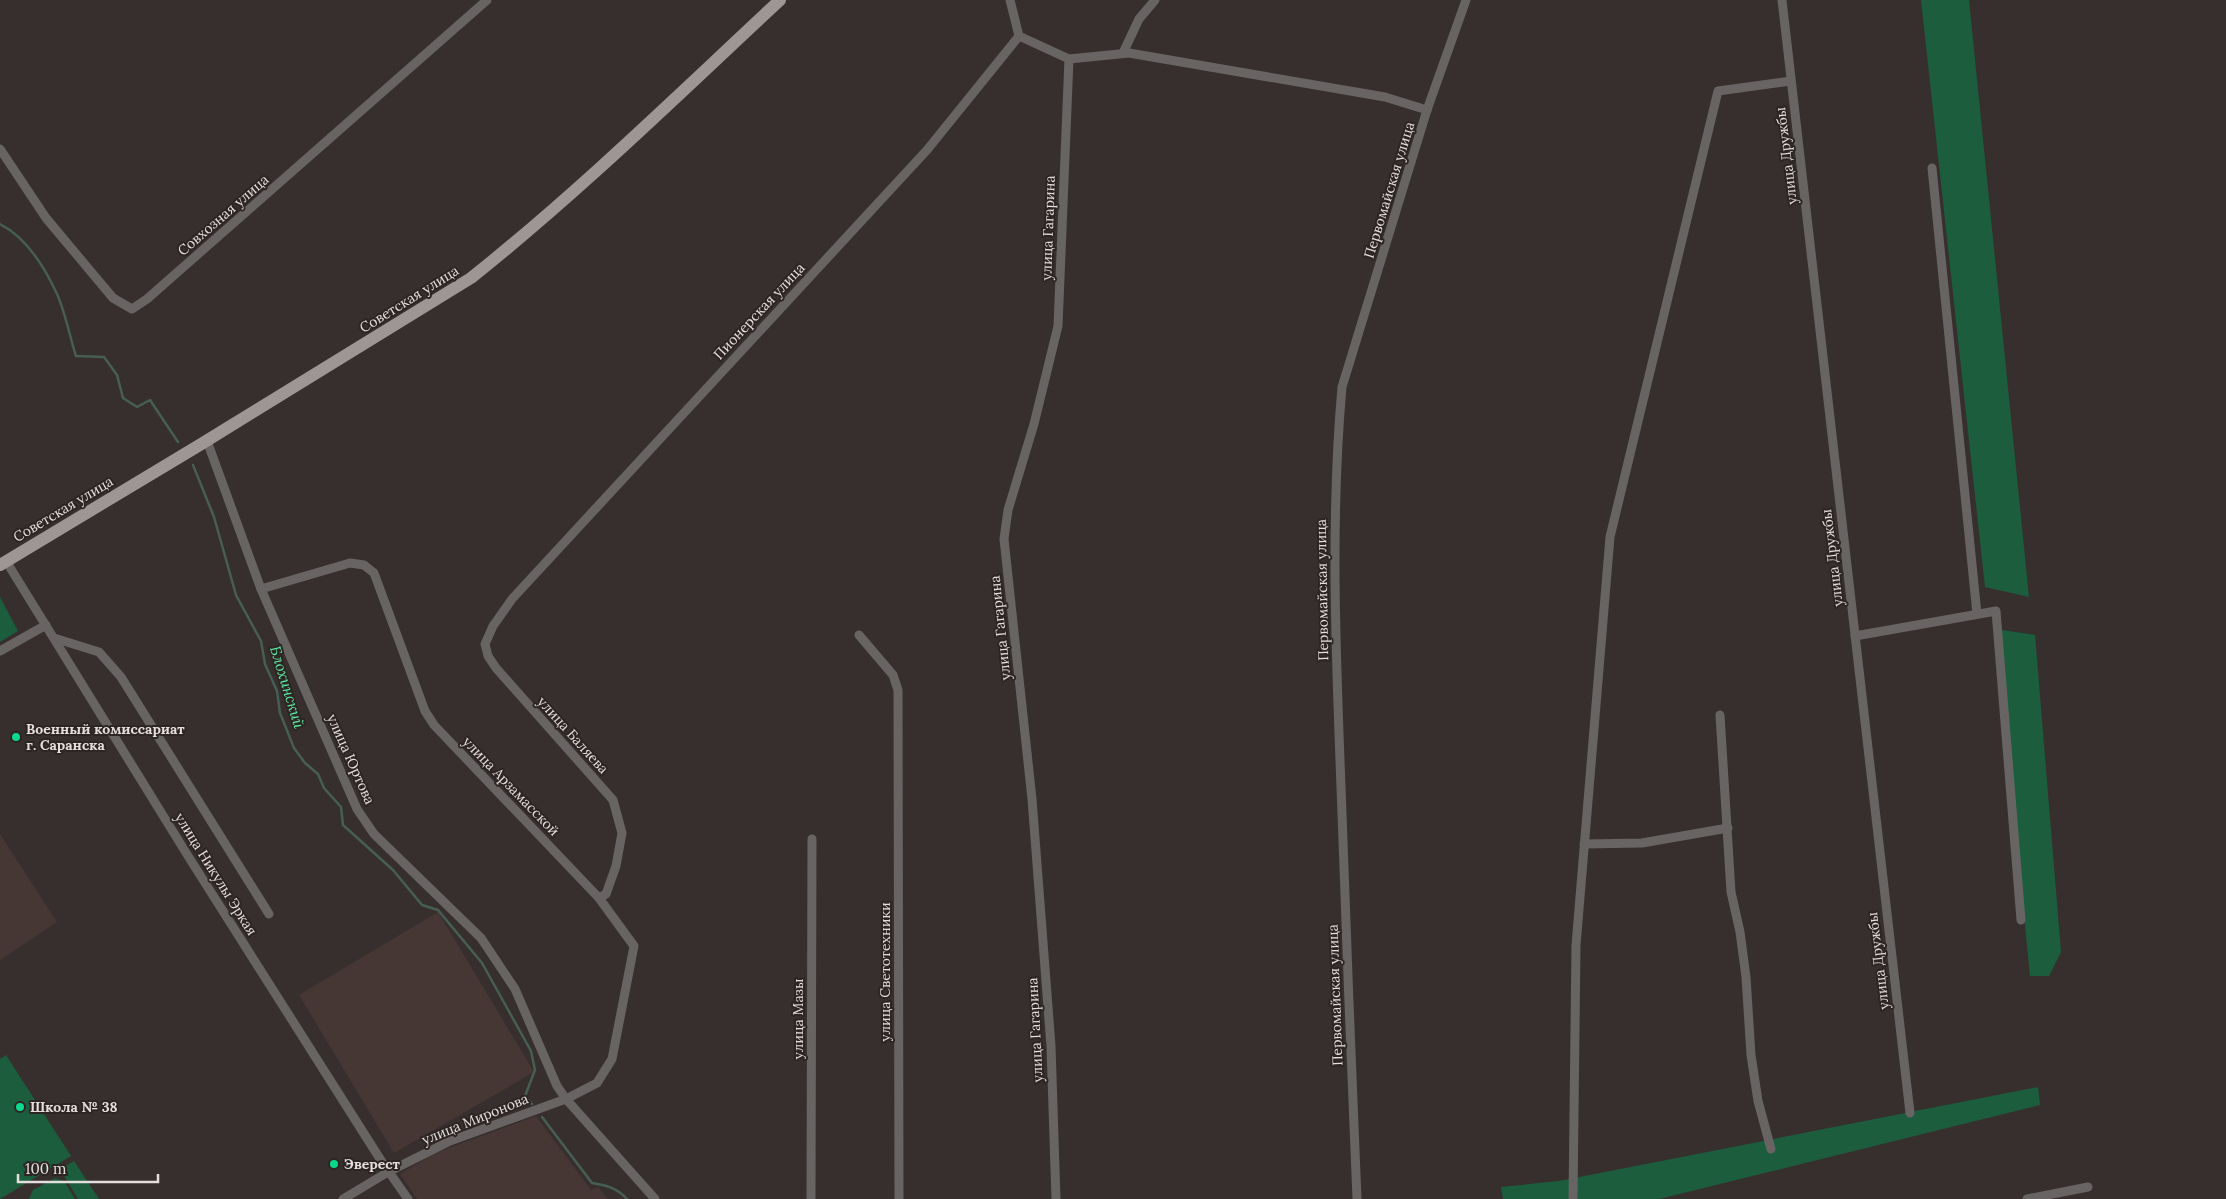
<svg xmlns="http://www.w3.org/2000/svg" width="2226" height="1199" font-family="Lora,serif">
<style>
.built{fill:#463735}
.green{fill:#1c5d3e}
.lines{fill:none;stroke-linecap:round;stroke-linejoin:round}
.stream{stroke:#475e52;stroke-width:2.5}
.minor{stroke:#686463;stroke-width:9}
.primary{stroke:#9e9695;stroke-width:12}
.poi-dot{fill:#0ad98b;stroke:#2c2524;stroke-width:2}
.labels{text-anchor:middle;stroke-width:4;stroke-linejoin:round;paint-order:stroke}
.street-label{font-size:14px;fill:#e4dfde;stroke:#2c2524}
.poi-label{font-size:14px;font-weight:bold;fill:#e4dfde;stroke:#2c2524;text-anchor:start}
.water-label{font-size:15px;font-style:italic;fill:#5ceba4;stroke:#2c2524}
</style>
<rect width="100%" height="100%" fill="#372f2e"/>
<g class="built">
<polygon points="0,834 57,922 0,960"/>
<polygon points="438,912 534,1072 394,1153 299,995"/>
<polygon points="536,1116 591,1190 598,1187 608,1199 417,1199 400,1174 433,1154"/>
</g>
<g class="green">
<polygon points="1921,0 1969,0 2029,597 1985,587"/>
<polygon points="0,597 18,631 0,642"/>
<polygon points="1996,629 2035,635 2061,952 2049,976 2030,976"/>
<polygon points="6,1055 71,1156 0,1199 0,1059"/>
<polygon points="2038,1087 2040,1105 1659,1199 1503,1199 1501,1187 1559,1181"/>
<polygon points="74,1161 99,1199 78,1199 60,1169"/>
<polygon points="55,1178 64,1181 75,1199 29,1199 33,1190"/>
</g>
<g class="lines">
<g class="stream">
<path d="M0,224C26,237 45,268 57,294C65,311 70,338 76,356L104,357L117,375L123,398L137,407L150,400L178,442"/>
<polyline points="193,465 214,517 236,595 261,641 265,664 277,691 280,713 294,748 305,763 318,774 324,788 341,807 343,825 393,870 422,905 438,910 482,963 531,1051 535,1070 525,1096 532,1104"/>
<path d="M542,1117L592,1183C606,1185 617,1188 627,1199"/>
</g>
<g class="minor">
<polyline points="1010,0 1019,36 1069,59 1058,326 1034,424 1008,510 1004,539 1032,799 1051,1046 1056,1199"/>
<polyline points="1782,0 1910,1113"/>
<polyline points="1123,53 1139,19 1155,0"/>
<polyline points="1069,59 1129,53 1385,97 1427,110"/>
<polyline points="0,149 46,218 113,298 132,309 147,299 487,0"/>
<polyline points="1932,168 1977,614"/>
<polyline points="207,441 261,589 357,809 374,834 481,938 515,989 557,1086 566,1099 655,1199"/>
<polyline points="6,561 188,856 382,1162 408,1199"/>
<polyline points="261,589 350,563 364,565 374,573 425,711 434,725 599,898 634,946 612,1059 597,1083 566,1099 450,1141 388,1172 343,1199"/>
<polyline points="859,635 893,675 898,690 899,1199"/>
<polyline points="1855,636 1996,611 2021,920"/>
<polyline points="54,638 99,652 121,677 269,914"/>
<polyline points="0,651 46,625"/>
<polyline points="1720,715 1731,892 1740,932 1746,977 1751,1055 1758,1101 1771,1149"/>
<polyline points="1584,844 1642,843 1728,828"/>
<polyline points="599,898 606,894 616,866 622,833 613,800 496,668 488,656 485,644 493,626 512,599 927,150 1019,36"/>
<polyline points="811,1199 812,839"/>
<path d="M1357,1199C1351,1062 1346,924 1341,787C1336,654 1330,521 1342,387L1427,110L1466,0"/>
<polyline points="1573,1199 1576,945 1610,537 1718,91 1791,81"/>
<polyline points="2027,1199 2088,1187"/>
</g>
<path class="primary" d="M0,565L198,446L471,278C579,192 679,94 780,0"/>
</g>
<g class="poi-dot">
<circle cx="16" cy="737" r="5"/>
<circle cx="20" cy="1107" r="5"/>
<circle cx="334" cy="1164" r="5"/>
</g>
<g class="labels">
<g class="street-label">
<text transform="translate(1786 156) rotate(-97)" y="5">улица Дружбы</text>
<text transform="translate(1389 190) rotate(-73)" y="5">Первомайская улица</text>
<text transform="translate(223 215) rotate(-41)" y="5">Совхозная улица</text>
<text transform="translate(1048 228) rotate(-88)" y="5">улица Гагарина</text>
<text transform="translate(409 299) rotate(-32)" y="5">Советская улица</text>
<text transform="translate(759 311) rotate(-47)" y="5">Пионерская улица</text>
<text transform="translate(63 509) rotate(-31)" y="5">Советская улица</text>
<text transform="translate(1832 558) rotate(-97)" y="5">улица Дружбы</text>
<text transform="translate(1322 590) rotate(-91)" y="5">Первомайская улица</text>
<text transform="translate(1000 628) rotate(-96)" y="5">улица Гагарина</text>
<text transform="translate(573 735) rotate(48)" y="5">улица Баляева</text>
<text transform="translate(351 759) rotate(66)" y="5">улица Юртова</text>
<text transform="translate(511 786) rotate(46)" y="5">улица Арзамасской</text>
<text transform="translate(216 874) rotate(58)" y="5">улица Никулы Эркая</text>
<text transform="translate(1878 961) rotate(-97)" y="5">улица Дружбы</text>
<text transform="translate(885 972) rotate(-90)" y="5">улица Светотехники</text>
<text transform="translate(1335 995) rotate(-92)" y="5">Первомайская улица</text>
<text transform="translate(798 1019) rotate(-90)" y="5">улица Мазы</text>
<text transform="translate(1035 1030) rotate(-93)" y="5">улица Гагарина</text>
<text transform="translate(475 1119) rotate(-22)" y="5">улица Миронова</text>
</g>
<g class="poi-label">
<text x="26" y="734">Военный комиссариат<tspan x="26" dy="16">г. Саранска</tspan></text>
<text x="30" y="1112">Школа № 38</text>
<text x="344" y="1169">Эверест</text>
</g>
<g class="water-label">
<text transform="translate(287 687) rotate(73)" y="5">Блохинский</text>
</g>
</g>
<path d="M18 1174v8h140v-8" fill="none" stroke="#e4dfde" stroke-width="2.5"/>
<text x="25" y="1174" font-size="15" fill="#e4dfde" stroke="#2c2524" stroke-width="4" paint-order="stroke">100 m</text>
</svg>
